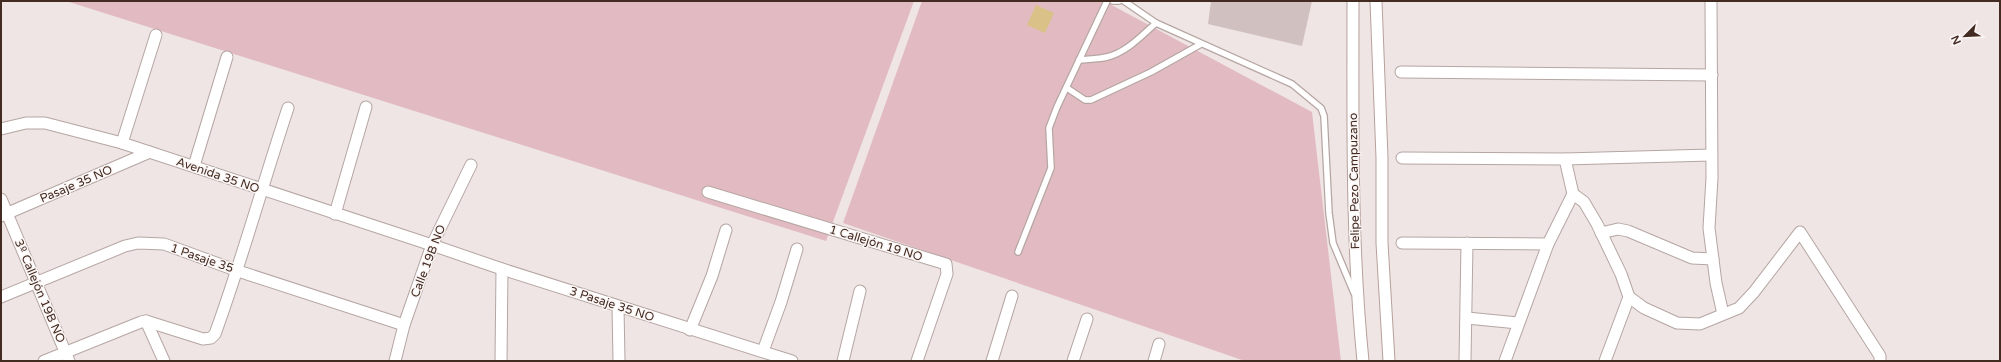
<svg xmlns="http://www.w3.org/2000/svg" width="2001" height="362" font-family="'Varela Round',sans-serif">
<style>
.green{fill:#e2bbc2}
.water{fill:#dac187}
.building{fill:#d0c1c0}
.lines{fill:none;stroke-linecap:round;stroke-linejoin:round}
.service-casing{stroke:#b5a6a2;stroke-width:8}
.minor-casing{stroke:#b5a6a2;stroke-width:13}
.secondary-casing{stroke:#b7a19b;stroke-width:13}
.service{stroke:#fff;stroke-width:5.5}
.minor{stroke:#fff;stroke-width:11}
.secondary{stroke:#fff;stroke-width:11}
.labels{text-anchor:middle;stroke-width:3;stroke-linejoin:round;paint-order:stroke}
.street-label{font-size:12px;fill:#442b21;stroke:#fbf6f6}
</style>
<rect width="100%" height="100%" fill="#efe5e4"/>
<g class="green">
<polygon points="66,1 914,1 826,241"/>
<polygon points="922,1 1104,1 1312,112 1341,361 1245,361 843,223"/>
</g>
<polygon class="water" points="1036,5 1054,13 1045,33 1027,25"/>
<polygon class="building" points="1211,1 1312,1 1302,46 1208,24"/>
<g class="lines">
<g class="service-casing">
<g id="service">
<polyline points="1113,1 1119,1"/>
<polyline points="1124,1 1156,23 1292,84 1321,108 1324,116 1329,213 1333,243 1354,293"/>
<path d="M1079,60C1088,59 1099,59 1107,57C1127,52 1141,36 1156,23"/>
<polyline points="1067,88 1085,100 1091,100 1151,72 1201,44"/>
<polyline points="1018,252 1051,168 1049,128 1057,107 1107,1"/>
</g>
</g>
<g class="minor-casing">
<g id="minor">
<polyline points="1711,1 1712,178 1709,228 1716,283 1723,314"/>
<polyline points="1401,72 1712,75"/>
<polyline points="1,129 26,123 45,123 122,143 432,245 502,269 792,361"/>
<polyline points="122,143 156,35"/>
<polyline points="1402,158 1565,159 1711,155"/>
<polyline points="1565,159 1573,194 1584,202 1597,224 1621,274 1629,297 1644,308 1677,323 1700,324 1739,308 1754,292 1800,232 1880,356 1880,361"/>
<polyline points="194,166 227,57"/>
<polyline points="708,192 946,264 947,274 917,361"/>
<polyline points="1,199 69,361"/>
<polyline points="335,214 366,107"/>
<polyline points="1,216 150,152"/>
<polyline points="1601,233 1618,229 1628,231 1692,258 1713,259"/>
<polyline points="1402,243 1548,244"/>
<polyline points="1,297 125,246 138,243 164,244 238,271 404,325"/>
<polyline points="618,307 619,361"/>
<polyline points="1467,318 1518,323"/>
<polyline points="146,321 164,361"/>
<polyline points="690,330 712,276 726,230"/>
<polyline points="763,351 781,302 797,249"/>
<path d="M44,361L141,322L146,321L203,339L211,338L215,334C242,260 263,183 288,108"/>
<polyline points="395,361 404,325 432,245 471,165"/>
<polyline points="501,361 502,269"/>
<polyline points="843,361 860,291"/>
<polyline points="992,361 1012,296"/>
<polyline points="1073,361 1087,319"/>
<polyline points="1154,361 1159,344"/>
<polyline points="1465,361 1467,243"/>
<polyline points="1505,361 1548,244 1573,194"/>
<polyline points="1605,361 1629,297"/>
</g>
</g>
<g class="secondary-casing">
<g id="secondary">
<path d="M1353,1C1353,121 1351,242 1363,361"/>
<polyline points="1376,1 1382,158 1382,243 1389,361"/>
</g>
</g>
<use href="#service" class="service"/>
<use href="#minor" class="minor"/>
<use href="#secondary" class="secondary"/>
</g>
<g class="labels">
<g class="street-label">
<text transform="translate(218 175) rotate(19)" y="4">Avenida 35 NO</text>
<text transform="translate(1354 181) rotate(-91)" y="4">Felipe Pezo Campuzano</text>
<text transform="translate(76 184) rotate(-23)" y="4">Pasaje 35 NO</text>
<text transform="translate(876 243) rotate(17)" y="4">1 Callejón 19 NO</text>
<text transform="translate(202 258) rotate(19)" y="4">1 Pasaje 35</text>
<text transform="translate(428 261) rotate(-69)" y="4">Calle 19B NO</text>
<text transform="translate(40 291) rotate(67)" y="4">3º Callejón 19B NO</text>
<text transform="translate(612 304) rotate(18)" y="4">3 Pasaje 35 NO</text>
</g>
</g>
<rect width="2001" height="362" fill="none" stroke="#442b21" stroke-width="4"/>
<g transform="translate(1965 36) rotate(246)" stroke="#fbf6f6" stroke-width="3" paint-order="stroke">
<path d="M0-3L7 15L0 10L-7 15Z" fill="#442b21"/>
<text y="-6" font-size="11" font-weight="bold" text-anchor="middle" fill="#442b21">N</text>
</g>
</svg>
